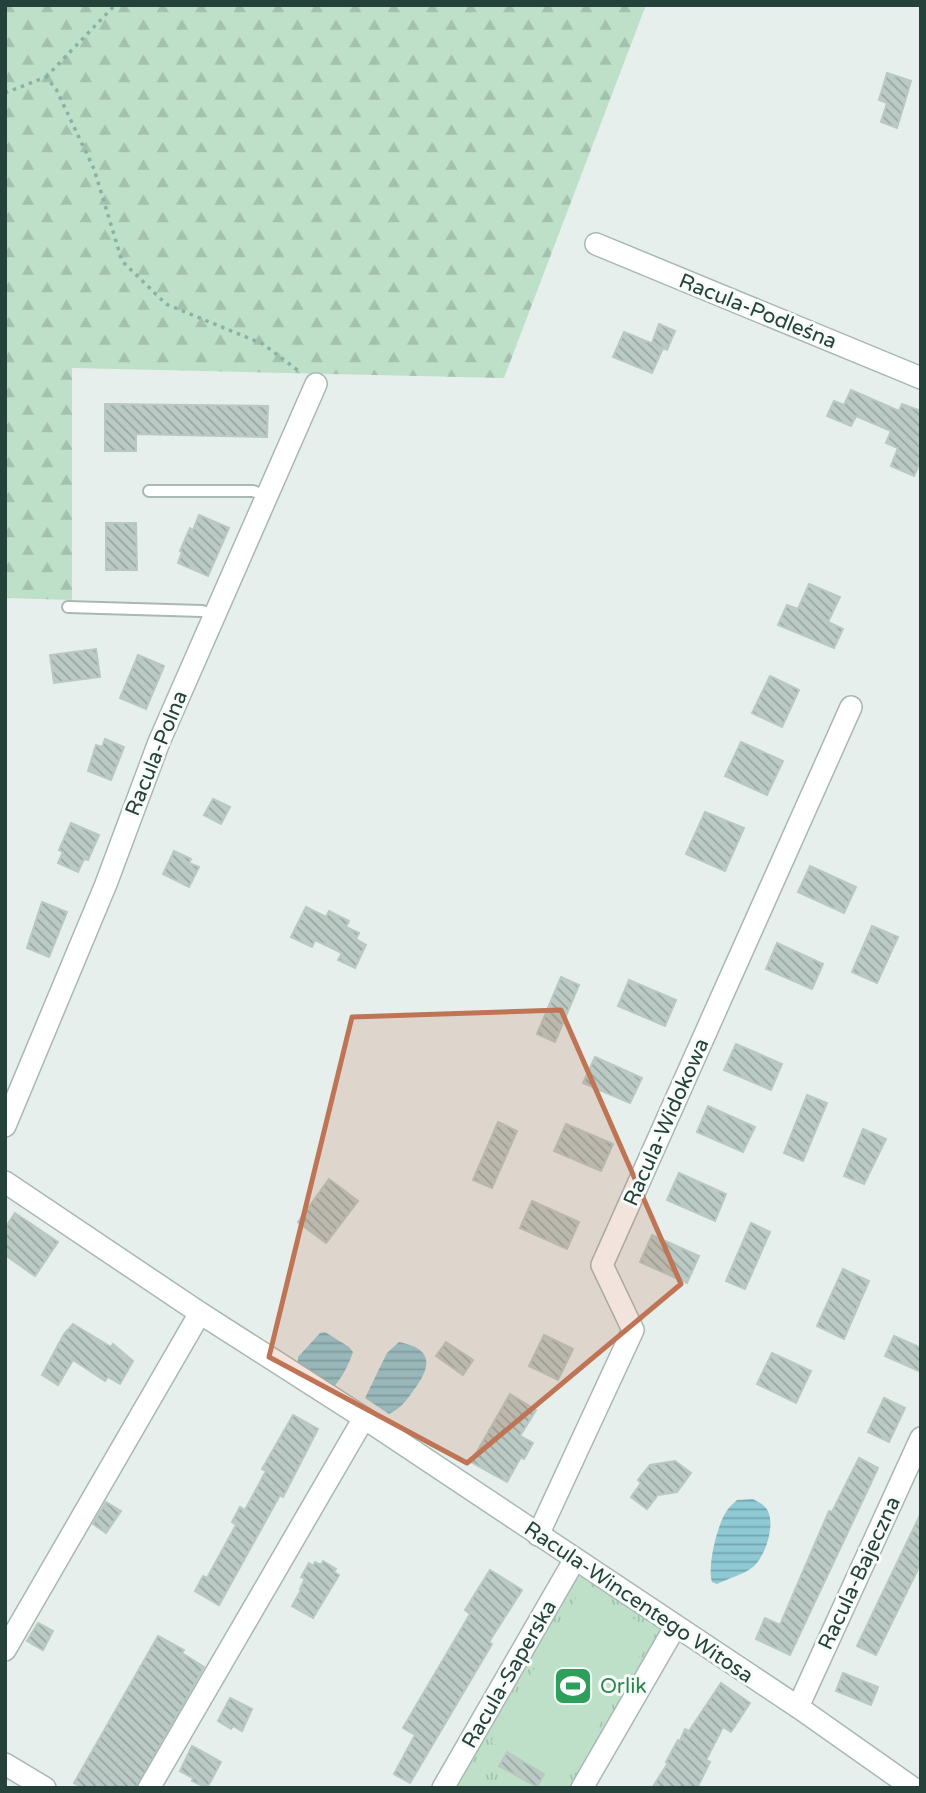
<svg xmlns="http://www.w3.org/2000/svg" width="926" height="1793" font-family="'Varela Round',sans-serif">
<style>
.forest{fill:url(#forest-firs)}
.park{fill:url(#park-tufts)}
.pitch{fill:#bfe0c8}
.water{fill:url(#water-rules)}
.building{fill:url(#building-back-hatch);stroke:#b8c9c2;stroke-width:2}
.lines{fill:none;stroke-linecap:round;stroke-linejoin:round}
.lane-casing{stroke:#a8b8b2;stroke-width:14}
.street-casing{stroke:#a8b8b2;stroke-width:24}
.path{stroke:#86b3a5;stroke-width:3.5;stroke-dasharray:3.5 5;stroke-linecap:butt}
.lane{stroke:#fff;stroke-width:10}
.street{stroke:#fff;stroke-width:21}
.marked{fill:#c07456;fill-opacity:0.2;stroke:#c07456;stroke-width:5;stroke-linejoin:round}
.labels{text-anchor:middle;stroke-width:6;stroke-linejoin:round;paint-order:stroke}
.street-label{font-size:21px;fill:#24423a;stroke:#f7fbf9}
.leisure-label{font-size:21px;fill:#27864d;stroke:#f7fbf9;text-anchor:start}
</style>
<defs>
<pattern id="forest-firs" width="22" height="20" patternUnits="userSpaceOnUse" patternTransform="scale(1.75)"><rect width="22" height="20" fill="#bfe0c8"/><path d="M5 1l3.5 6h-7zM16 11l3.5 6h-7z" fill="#a4c1ad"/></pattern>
<pattern id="park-tufts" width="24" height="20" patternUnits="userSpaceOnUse" patternTransform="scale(1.75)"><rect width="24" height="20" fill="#bfe0c8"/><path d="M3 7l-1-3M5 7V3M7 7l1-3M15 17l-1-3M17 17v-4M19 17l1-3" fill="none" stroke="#a4c1ad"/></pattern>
<pattern id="water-rules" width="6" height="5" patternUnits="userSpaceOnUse" patternTransform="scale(1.75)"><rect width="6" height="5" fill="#8ec9d4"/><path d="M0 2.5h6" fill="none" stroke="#74a5ad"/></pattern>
<pattern id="building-back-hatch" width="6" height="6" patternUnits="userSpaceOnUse" patternTransform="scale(1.75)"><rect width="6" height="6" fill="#bbcac4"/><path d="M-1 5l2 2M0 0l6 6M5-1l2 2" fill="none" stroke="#98a6a0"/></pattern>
</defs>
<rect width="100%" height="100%" fill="#e6efeb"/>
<polygon class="forest" points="5,5 646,5 504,378 72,368 72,600 5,598"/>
<polygon class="park" points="579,1576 592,1578 663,1628 569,1788 448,1788 560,1595"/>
<polygon class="pitch" points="582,1588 654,1631 563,1785 491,1742"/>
<g class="water">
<path d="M325,1332L349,1347L353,1352C348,1366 342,1378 332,1389L298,1367V1357L320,1333Z"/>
<path d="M399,1342C429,1348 434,1362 416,1387C408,1398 402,1408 389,1414L365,1398L387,1353Z"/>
<path d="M753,1499C759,1502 767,1506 769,1514C774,1528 765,1557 753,1567C743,1575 729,1578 717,1584L712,1582C707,1567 717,1526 726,1512C728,1508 733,1504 737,1500Z"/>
</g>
<g class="building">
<polygon points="887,73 911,81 897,128 881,122 887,103 879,100"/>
<polygon points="659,324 675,331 667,350 652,343"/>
<polygon points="624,332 663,348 652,373 613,357"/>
<polygon points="851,390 899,411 902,404 921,411 921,460 914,476 891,466 898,448 886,443 891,431 856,416 851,426 827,416 834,401 844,405"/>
<polygon points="105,404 268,406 267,437 136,434 136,451 105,451"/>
<polygon points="199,515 229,528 208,576 178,563 182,552 180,551 190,528 193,530"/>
<polygon points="106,523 136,523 137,570 106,570"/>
<polygon points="809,584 840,597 828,622 843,629 834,648 778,625 787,605 798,609"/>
<polygon points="96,649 100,677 54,683 50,655"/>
<polygon points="138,655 164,666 146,709 120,698"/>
<polygon points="770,676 799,690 782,727 752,713"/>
<polygon points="105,739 124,747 111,780 88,771 96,745 102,747"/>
<polygon points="741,742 783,761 767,795 725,776"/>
<polygon points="213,799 230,807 221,824 204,815"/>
<polygon points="705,812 744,828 725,871 686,854"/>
<polygon points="71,823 99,835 88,860 84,859 78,872 58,863 63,852 59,850"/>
<polygon points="174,851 191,859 189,863 199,867 189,887 163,874"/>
<polygon points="810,866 856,887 844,913 798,892"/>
<polygon points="42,902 67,912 49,957 27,948"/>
<polygon points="306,907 326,917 329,911 349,921 346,927 359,933 356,939 366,945 355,968 338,960 342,953 315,940 312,947 291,937"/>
<polygon points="872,926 898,937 877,983 852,972"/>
<polygon points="777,943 823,964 812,989 766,969"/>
<polygon points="561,977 579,985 555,1042 537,1034"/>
<polygon points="629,980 676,1000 665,1026 618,1006"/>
<polygon points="736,1044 782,1064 771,1090 724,1070"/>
<polygon points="595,1057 642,1078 630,1103 583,1083"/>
<polygon points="807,1095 827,1103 803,1161 784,1153"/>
<polygon points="708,1106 755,1127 743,1152 697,1132"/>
<polygon points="498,1122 517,1131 492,1188 473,1180"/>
<polygon points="566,1124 613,1144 601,1171 554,1151"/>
<polygon points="863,1129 886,1139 864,1184 844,1176"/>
<polygon points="679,1173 726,1194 715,1221 667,1200"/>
<polygon points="329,1179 358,1201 326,1243 298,1222"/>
<polygon points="532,1201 579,1222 567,1249 520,1228"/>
<polygon points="15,1213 58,1242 35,1276 5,1255 5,1228"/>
<polygon points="751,1223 770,1232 745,1289 726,1281"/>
<polygon points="652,1235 699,1256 687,1283 640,1262"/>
<polygon points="843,1269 869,1281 844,1339 817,1326"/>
<polygon points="73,1324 111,1347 113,1344 133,1361 120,1384 108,1377 105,1381 73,1360 58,1385 42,1375 64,1334"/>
<polygon points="544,1335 573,1349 558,1380 529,1366"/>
<polygon points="894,1336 921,1348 921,1372 885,1356"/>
<polygon points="446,1342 473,1360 463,1375 436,1356"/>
<polygon points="772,1353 811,1371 796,1403 757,1384"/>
<polygon points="510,1394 536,1410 520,1436 533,1443 524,1459 521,1457 507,1482 471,1462"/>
<polygon points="884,1398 905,1408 889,1442 868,1432"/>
<polygon points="293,1415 318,1429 283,1497 280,1495 219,1605 195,1591 203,1576 207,1578 236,1525 232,1522 240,1507 245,1510 266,1471 262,1469"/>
<polygon points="859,1458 878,1468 790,1655 756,1639 765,1618 780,1625 829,1511 832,1512"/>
<polygon points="675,1461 691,1473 677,1492 658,1495 647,1509 631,1497 641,1483 638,1480 650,1465"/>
<polygon points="106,1502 121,1511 106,1533 93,1524"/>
<polygon points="921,1513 921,1563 876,1655 857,1646"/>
<polygon points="323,1561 336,1569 334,1572 339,1575 313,1618 292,1606 301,1590 300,1589 305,1579 301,1577 309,1563 313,1566 315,1562 321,1565"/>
<polygon points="490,1570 522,1590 489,1642 492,1644 410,1783 394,1774 415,1735 403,1728 470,1614 465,1610"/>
<polygon points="38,1623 53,1631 43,1650 27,1641"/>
<polygon points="158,1636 184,1650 182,1653 204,1667 136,1788 83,1788 74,1783"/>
<polygon points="843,1673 878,1687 871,1705 836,1691"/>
<polygon points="721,1683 750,1703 731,1732 723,1727 706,1760 710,1762 697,1788 652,1788 668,1763 666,1762 678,1740 680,1741 685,1729 689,1731"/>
<polygon points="230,1698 252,1709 242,1731 233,1726 231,1729 218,1721"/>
<polygon points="192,1746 221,1762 207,1788 192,1781 193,1778 180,1771"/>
<polygon points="507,1752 544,1774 537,1787 499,1766"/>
</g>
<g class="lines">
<g class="lane-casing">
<g id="lane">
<polyline points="149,491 253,491 266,496"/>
<polyline points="68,607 202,611 213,614"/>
</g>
</g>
<g class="street-casing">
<g id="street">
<polyline points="596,244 921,378"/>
<polyline points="5,1126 106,884 159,742 316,384"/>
<polyline points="5,1182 200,1313 364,1418 798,1707 913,1788"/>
<polyline points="538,1535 633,1330 602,1265 851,707"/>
<polyline points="5,1650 200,1313"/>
<polyline points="798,1707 921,1438"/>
<polyline points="5,1764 45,1788"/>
<polyline points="149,1788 364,1418"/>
<polyline points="443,1788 575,1559"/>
<polyline points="582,1788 675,1627"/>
</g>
</g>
<g class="path">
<polyline points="46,77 115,5"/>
<polyline points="5,93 46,77 56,89 94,169 122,261 166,304 263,344 300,372"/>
</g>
<use href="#lane" class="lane"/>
<use href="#street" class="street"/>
</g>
<path class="marked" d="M561,1010L681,1284L467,1463L269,1357L352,1017Z"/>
<defs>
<g id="stadium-square" transform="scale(2.0125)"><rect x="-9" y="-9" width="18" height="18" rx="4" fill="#2e9e5b" stroke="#f7fbf9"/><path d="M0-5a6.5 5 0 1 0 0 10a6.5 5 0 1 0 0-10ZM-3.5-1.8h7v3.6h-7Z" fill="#fff"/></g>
</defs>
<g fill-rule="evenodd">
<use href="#stadium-square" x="573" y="1686"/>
</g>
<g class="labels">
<g class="street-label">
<text transform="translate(758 311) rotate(22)" y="7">Racula-Podleśna</text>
<text transform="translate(156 753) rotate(-68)" y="7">Racula-Polna</text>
<text transform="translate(666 1122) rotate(-66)" y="7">Racula-Widokowa</text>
<text transform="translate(859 1573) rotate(-65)" y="7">Racula-Bajeczna</text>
<text transform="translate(639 1602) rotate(34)" y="7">Racula-Wincentego Witosa</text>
<text transform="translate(509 1674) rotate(-60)" y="7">Racula-Saperska</text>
</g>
<g class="leisure-label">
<text x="600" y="1693">Orlik</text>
</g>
</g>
<rect width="926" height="1793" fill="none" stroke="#24423a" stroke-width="14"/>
</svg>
